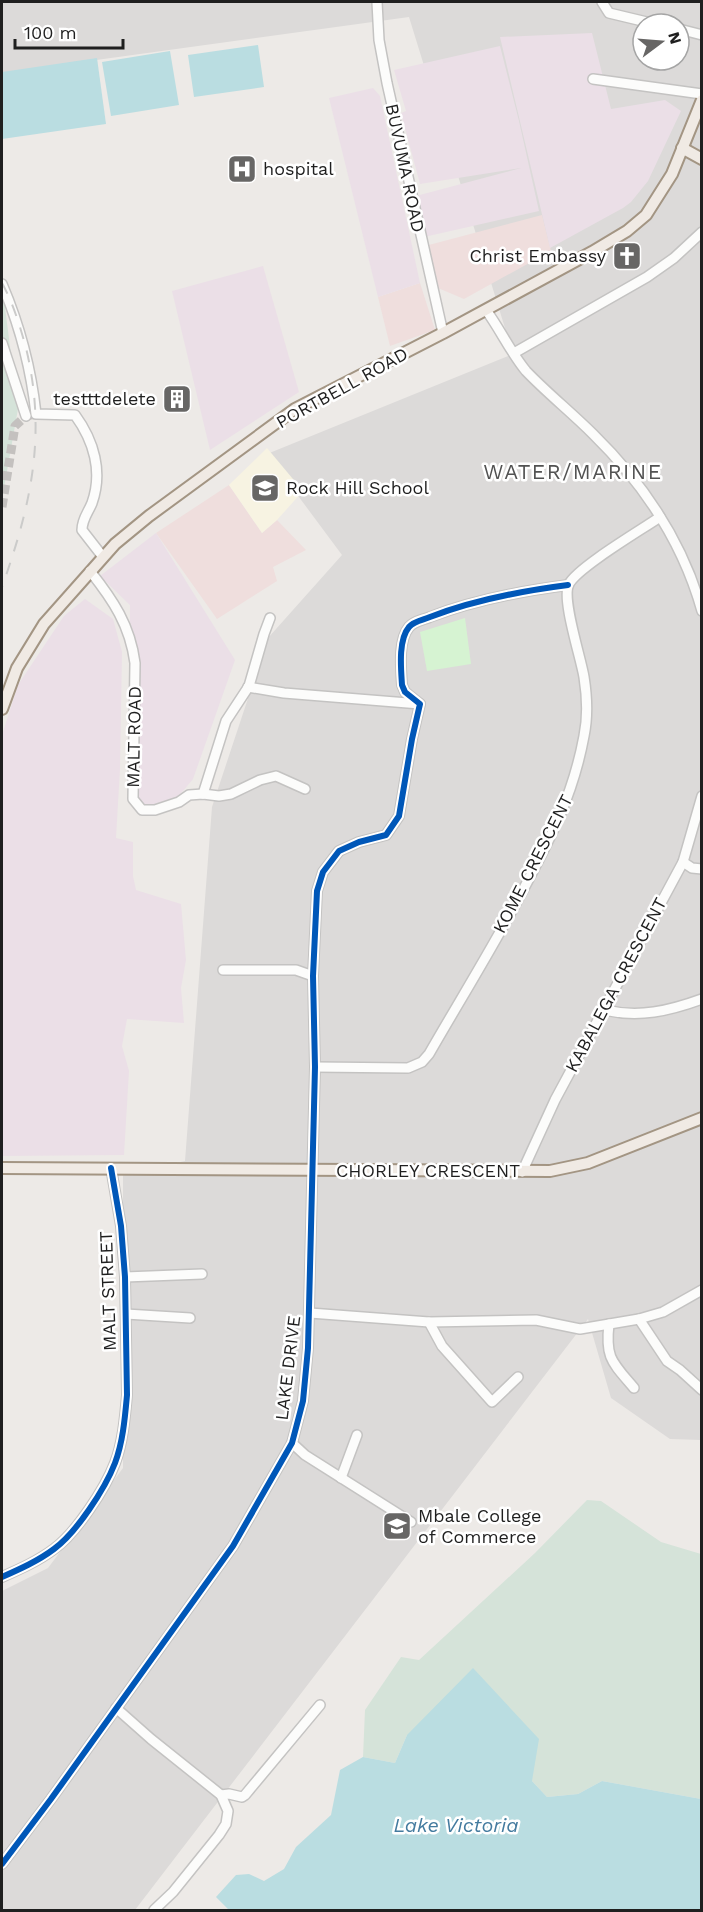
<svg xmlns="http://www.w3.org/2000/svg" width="703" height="1912" font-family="'Work Sans',sans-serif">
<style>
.residential{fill:#dcdad9;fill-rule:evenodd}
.commercial{fill:#efdedd}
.industrial{fill:#ebdfe7}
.education{fill:#f7f3e2}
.wetland{fill:#d5e3d9}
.park{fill:#d6f3d2}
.water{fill:#badde1}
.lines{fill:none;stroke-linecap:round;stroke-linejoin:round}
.minor-tunnel{stroke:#c4c1bf;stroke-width:9;stroke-dasharray:9 4.5;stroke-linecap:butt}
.minor-casing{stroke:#c4c3c2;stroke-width:12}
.major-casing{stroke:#a39583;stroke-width:14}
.minor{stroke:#fcfcfb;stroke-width:9}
.major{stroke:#f0eae4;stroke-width:10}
.rail{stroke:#cbcbca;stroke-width:2;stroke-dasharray:12 12;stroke-linecap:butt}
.cycleway-casing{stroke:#fff;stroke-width:10}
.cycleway{stroke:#0057b8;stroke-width:6}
.labels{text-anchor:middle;stroke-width:5;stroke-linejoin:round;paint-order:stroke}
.street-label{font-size:18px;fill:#1f1f1f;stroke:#fff}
.poi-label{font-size:18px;fill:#1f1f1f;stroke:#fff;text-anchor:start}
.water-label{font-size:20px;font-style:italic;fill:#447b9f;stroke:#fff}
.quarter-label{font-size:21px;letter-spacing:1.5px;fill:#525252;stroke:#fff}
</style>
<rect width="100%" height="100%" fill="#edeae7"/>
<path class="residential" d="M2,2H701V1440L670,1439L611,1398L588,1319L135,1910H2V1591L48,1568L123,1468V1175L185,1161L212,807L268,638L342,555L267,454L513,354L409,17L2,73ZM643,24H679V60H643Z"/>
<g class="commercial">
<polygon points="542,215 551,251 464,299 438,288 425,246"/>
<polygon points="420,283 435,330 390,346 378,297"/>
<polygon points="229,485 262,533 277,520 306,550 273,567 277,581 217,619 156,533"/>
</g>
<g class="industrial">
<polygon points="592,33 611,109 665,100 681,111 648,181 631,202 623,208 550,248 500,37"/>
<polygon points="500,46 519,121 539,211 424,237 416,196 521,168 420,184 401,113 406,111 394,70"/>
<polygon points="373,88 380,96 420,283 378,297 329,98"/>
<polygon points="263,266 299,392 210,450 172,291"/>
<polygon points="156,533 235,660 193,779 172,804 129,804 130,605 100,576"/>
<polygon points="85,599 113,619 122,652 120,769 116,838 133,842 133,876 136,890 181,904 186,960 181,988 184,1023 127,1019 122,1046 129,1071 124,1155 2,1156 2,735 18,685 64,616"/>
</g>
<polygon class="education" points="267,448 303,491 277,520 262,533 229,485"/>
<g class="wetland">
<polygon points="2,284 18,409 2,499 2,283"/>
<polygon points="587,1500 601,1501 661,1542 701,1554 701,1799 602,1781 578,1794 547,1797 532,1781 407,1735 395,1763 363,1757 365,1710 401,1657 419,1660 535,1553"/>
</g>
<polygon class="park" points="465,618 471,664 427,671 420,632"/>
<g class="water">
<polygon points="258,45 264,87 194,97 188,55"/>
<polygon points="170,51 179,105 111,116 102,62"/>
<polygon points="97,58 106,124 2,139 2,72"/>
<polygon points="473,1668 539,1739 532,1781 547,1797 578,1794 602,1781 701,1799 701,1910 229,1910 216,1897 236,1875 249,1874 264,1881 284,1869 296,1847 331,1815 340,1770 363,1757 395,1763 407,1735"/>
</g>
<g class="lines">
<polyline class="minor-tunnel" points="2,507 15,426 26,416 36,414"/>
<g class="minor-casing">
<g id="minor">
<polyline points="377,2 379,40 387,83 443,333"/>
<polyline points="602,2 609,13 655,24"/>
<polyline points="679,29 702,35"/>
<polyline points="593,79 702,94"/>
<path d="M2,284C20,326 31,368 36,414L75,415C94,441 103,472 92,503C88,513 82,519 82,530L103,557"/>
<path d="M486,310C500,329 511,353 526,371C547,393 571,412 593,434C643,483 683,543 702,611"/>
<polyline points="2,343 26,416"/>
<polyline points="514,353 647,277 674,258 702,232"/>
<path d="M90,571C113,600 130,625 135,663L133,799L142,810H155L179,802L189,795L203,794L219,796L231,794L260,780L276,776L305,789"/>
<polyline points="248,687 284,693 420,704"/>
<polyline points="203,794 226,721 249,686 264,634 270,618"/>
<polyline points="683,862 692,868 702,869"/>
<polyline points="223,970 296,970 313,976"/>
<path d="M605,1010C639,1018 669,1011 702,999"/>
<path d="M315,1067L408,1068L422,1062L429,1054C460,1000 493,947 522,892C550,839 573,796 584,736C588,717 587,696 584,677C581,658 561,598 569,584C578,567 641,530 660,517"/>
<polyline points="522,1172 555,1100 683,862 702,796"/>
<polyline points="125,1277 202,1274"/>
<polyline points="702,1290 663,1312 639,1319 667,1361 680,1370 702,1390"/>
<polyline points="310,1313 429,1322 536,1320 580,1329 639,1319"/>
<polyline points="126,1314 190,1318"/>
<polyline points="429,1322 442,1346 492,1402 518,1377"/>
<path d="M609,1324C605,1358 612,1362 634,1388"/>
<polyline points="292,1443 305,1455 411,1522"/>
<polyline points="341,1478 357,1435"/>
<path d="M2,1577C20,1569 38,1561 54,1549C76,1533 105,1489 115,1463C123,1442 125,1417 127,1395L125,1277L121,1226L111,1168"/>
<polyline points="116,1708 151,1739 221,1795 228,1811 226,1824 219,1835 173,1892 154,1910"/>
<polyline points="221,1795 229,1794 242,1797 245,1795 320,1705"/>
<path d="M2,1864L51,1799L233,1546L292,1443L303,1401L308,1348L315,1067L313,976L317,891L323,872L339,851L359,842L386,835L399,816L412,739L420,704L405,692L402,685C401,669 398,640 409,627C414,621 423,620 430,617C474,600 521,591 568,585"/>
</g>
</g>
<g class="major-casing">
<g id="major">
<polyline points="682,148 702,159"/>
<polyline points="2,709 17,668 44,624 115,544 149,516 295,409 443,333 592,252 627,231 646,215 672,174 702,100"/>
<polyline points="2,1168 550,1171 588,1163 702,1118"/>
</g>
</g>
<use href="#minor" class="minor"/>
<use href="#major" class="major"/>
<path class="rail" d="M2,283C13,303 20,326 26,348C47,435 31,505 2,587"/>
<g class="cycleway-casing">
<g id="cycleway">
<path d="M2,1577C20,1569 38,1561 54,1549C76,1533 105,1489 115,1463C123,1442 125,1417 127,1395L125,1277L121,1226L111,1168"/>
<path d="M2,1864L51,1799L233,1546L292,1443L303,1401L308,1348L315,1067L313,976L317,891L323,872L339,851L359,842L386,835L399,816L412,739L420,704L405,692L402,685C401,669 398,640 409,627C414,621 423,620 430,617C474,600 521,591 568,585"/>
</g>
</g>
<use href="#cycleway" class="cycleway"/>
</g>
<defs>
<g id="hospital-square" transform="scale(1.5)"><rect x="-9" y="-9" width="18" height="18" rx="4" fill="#676665" stroke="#fff"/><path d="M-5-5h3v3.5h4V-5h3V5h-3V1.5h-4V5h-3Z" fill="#fff"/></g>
<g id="church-square" transform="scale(1.5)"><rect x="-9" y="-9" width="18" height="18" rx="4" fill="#676665" stroke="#fff"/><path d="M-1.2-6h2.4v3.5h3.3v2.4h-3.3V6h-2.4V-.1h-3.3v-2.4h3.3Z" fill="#fff"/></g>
<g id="building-square" transform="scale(1.5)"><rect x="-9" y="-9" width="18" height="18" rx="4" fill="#676665" stroke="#fff"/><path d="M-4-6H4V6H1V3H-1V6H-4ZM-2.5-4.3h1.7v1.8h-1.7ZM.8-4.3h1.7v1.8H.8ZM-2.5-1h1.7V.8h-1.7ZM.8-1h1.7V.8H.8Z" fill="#fff"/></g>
<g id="school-square" transform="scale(1.5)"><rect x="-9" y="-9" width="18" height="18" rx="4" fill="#676665" stroke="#fff"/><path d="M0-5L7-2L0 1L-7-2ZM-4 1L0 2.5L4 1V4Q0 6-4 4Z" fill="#fff"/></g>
<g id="university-square" transform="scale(1.5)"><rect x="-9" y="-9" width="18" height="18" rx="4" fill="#676665" stroke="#fff"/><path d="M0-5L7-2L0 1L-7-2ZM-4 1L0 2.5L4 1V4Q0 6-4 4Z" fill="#fff"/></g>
</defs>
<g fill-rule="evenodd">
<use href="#hospital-square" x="242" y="169"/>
<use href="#church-square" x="627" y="256"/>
<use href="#building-square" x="177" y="399"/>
<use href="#school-square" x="265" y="488"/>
<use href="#university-square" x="397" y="1526"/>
</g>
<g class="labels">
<g class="street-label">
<text transform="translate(405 168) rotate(78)" y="6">BUVUMA ROAD</text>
<text transform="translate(342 388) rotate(-29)" y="6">PORTBELL ROAD</text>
<text transform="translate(134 737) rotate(-89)" y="6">MALT ROAD</text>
<text transform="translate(533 864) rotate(-63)" y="6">KOME CRESCENT</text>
<text transform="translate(616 985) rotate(-62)" y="6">KABALEGA CRESCENT</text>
<text x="428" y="1177">CHORLEY CRESCENT</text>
<text transform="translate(108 1291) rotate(-92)" y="6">MALT STREET</text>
<text transform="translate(288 1368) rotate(-83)" y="6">LAKE DRIVE</text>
</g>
<g class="poi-label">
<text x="263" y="175">hospital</text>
<text x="606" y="262" text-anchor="end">Christ Embassy</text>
<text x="156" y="405" text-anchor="end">testttdelete</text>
<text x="286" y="494">Rock Hill School</text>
<text x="418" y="1522">Mbale College<tspan x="418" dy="21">of Commerce</tspan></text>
</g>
<g class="water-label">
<text x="456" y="1832">Lake Victoria</text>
</g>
<g class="quarter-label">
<text x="573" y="479">WATER/MARINE</text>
</g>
</g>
<rect width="703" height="1912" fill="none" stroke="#1f1f1f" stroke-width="6"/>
<g transform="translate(661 42) rotate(74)"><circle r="28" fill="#ffffff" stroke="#a5a5a5" stroke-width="1.5"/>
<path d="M0-4.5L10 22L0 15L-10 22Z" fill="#676665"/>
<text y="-9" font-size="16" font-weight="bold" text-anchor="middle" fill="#1f1f1f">N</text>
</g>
<path d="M15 39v9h108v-9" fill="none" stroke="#1f1f1f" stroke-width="3"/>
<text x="24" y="39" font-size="18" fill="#1f1f1f" stroke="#ffffff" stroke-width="4.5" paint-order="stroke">100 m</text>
</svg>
